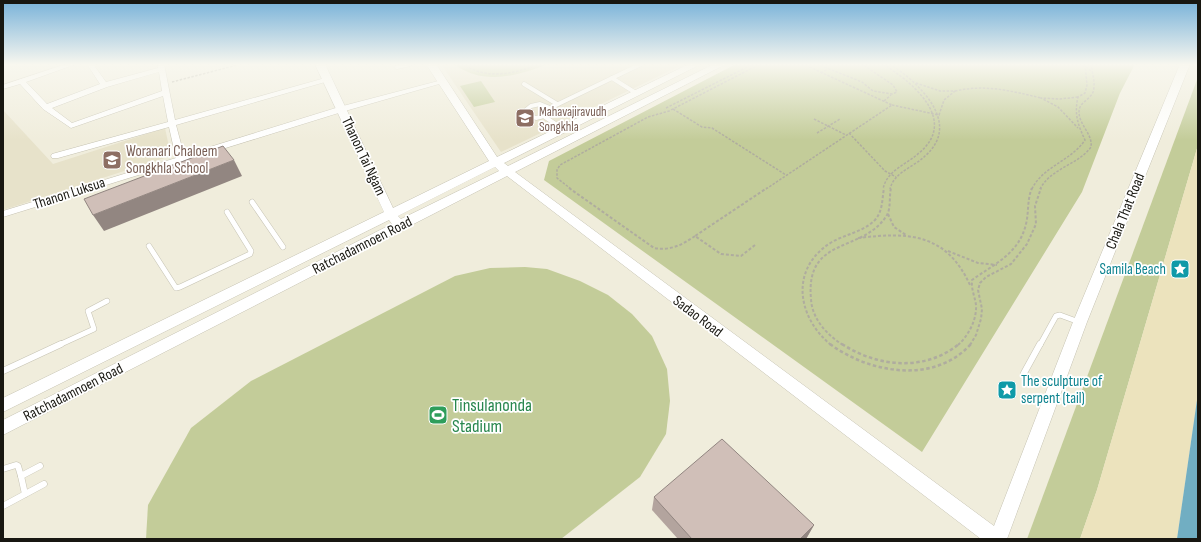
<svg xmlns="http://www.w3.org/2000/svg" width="1201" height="542" font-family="'Sofia Sans Condensed',sans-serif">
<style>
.built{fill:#e7e2ca}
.green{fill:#c3cc99}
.sand{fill:#ece3bd}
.water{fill:#71aec2}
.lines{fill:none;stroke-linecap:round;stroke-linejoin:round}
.service-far2-casing{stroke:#c6c3b3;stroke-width:5}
.service-far1-casing{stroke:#c6c3b3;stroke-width:6}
.service-casing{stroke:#c6c3b3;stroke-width:7}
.minor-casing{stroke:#c6c3b3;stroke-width:1}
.tertiary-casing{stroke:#c6c3b3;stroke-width:1}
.path-far2{stroke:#afac9f;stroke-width:1.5;stroke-dasharray:2.5 1.5;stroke-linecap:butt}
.path-far1{stroke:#afac9f;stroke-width:2;stroke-dasharray:3 2;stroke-linecap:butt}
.path{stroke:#afac9f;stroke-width:2.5;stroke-dasharray:3.5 2.5;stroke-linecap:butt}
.service-far2{stroke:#fff;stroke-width:4}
.service-far1{stroke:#fff;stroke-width:5}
.service{stroke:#fff;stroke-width:6}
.minor{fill:#fff;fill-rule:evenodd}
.tertiary{fill:#fff;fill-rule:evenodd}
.wall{fill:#b3a49e}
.shaded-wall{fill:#928681}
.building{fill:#d0bfb8;stroke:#928681}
.labels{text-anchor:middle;stroke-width:3.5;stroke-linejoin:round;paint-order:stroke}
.far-education-label{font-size:13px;fill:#785e54;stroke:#fff;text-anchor:start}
.education-label{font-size:15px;fill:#785e54;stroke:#fff;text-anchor:start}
.street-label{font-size:15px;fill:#181711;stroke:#fff}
.culture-label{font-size:15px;fill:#0d838f;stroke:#fff;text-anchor:end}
.near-leisure-label{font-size:18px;fill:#27864d;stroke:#fff;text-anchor:start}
</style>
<rect width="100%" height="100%" fill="#f0eddc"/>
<g class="built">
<polygon points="441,64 684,64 501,152"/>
<polygon points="3,110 53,164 165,128 171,156 3,210"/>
</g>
<g class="green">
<path d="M454,64H548C518,76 483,86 454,64Z"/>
<polygon points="736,64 1135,64 1120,93 1082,192 922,452 544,180 549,161"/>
<polygon points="1198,77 1198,145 1097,490 1080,539 1027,539"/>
<polygon points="481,81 495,102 474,107 460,86"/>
<polygon points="525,267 547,269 580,281 608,295 632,314 652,336 667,369 670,401 666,434 640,477 561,539 146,539 148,505 191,428 251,381 455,276 490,268"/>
</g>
<polygon class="sand" points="1198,145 1198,393 1177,539 1080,539 1097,490"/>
<polygon class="water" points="1198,393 1198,539 1177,539"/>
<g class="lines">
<g class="service-far2-casing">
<g id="service-far2">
<polyline points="397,67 410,64"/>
<polyline points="612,78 636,93"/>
<polyline points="524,84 557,104"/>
<polygon points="540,104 550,108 551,110 548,115 536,118 528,115 526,110 531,106"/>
<polyline points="550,108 641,64"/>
<polyline points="545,117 563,129"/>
</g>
</g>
<g class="service-far1-casing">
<g id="service-far1">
<polyline points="252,202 283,247"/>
<polyline points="149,246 176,288 180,287 250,254 251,251 227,212"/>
<polyline points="59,345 94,329 88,311 107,301"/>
<polyline points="1040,345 1056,316 1060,315 1079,322"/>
</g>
</g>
<g class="service-casing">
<g id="service">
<polyline points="3,371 61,344"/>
<polyline points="1024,373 1040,344"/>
<polyline points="3,469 16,465 18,466 21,476 40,466"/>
<polyline points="21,476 25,494"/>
<polyline points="3,506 44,484"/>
</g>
</g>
<g class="minor-casing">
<path id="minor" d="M66,64H76L26,82L47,104L100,84L87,64H93L106,82L158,68V64H164L175,120L325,78H331L332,80L176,125L184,155L339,107L442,80L446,82L345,111L3,217V211L176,158L169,127L58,158H52L51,156L52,154L168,122L163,96L71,128L43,109L20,84L3,89V85ZM159,72L162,91L72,123L52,108L107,87Z"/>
</g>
<g class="tertiary-casing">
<path id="tertiary" d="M315,64H325L393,208L489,161L426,64H436L497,157L689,64H701L504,163L508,166L714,64H726L515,172L994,526L1073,322L1180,64H1190L1087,322L1007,539H981L507,176L3,435V420L392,224L389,220L3,412V398L384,212ZM495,167L499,171L401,219L398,216Z"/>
</g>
<g class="path-far2">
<path d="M462,64C488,80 513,74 540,64"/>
<polyline points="817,64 862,82 873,91 892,94 897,92 893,85 862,64"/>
<path d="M883,64C912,82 959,120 919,153C906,165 887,170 883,189"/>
<path d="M890,64C918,82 963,123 925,156C914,167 894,172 890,189"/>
<polyline points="1079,64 1085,67"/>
<polyline points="1083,64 1091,71"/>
<polyline points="821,73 829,68"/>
<polyline points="172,82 241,64"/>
<path d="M955,91C985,84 1012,91 1041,98"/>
<polyline points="1078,97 1060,99 1041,98 1058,107 1078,128"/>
<polyline points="884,101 891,95"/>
<polyline points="892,105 939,115 944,100 955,91 940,91 916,83"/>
<polyline points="666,108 753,64"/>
<polyline points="673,109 702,127 712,128 786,175"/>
<polyline points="814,119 846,135"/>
<polyline points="817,133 840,119"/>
<polyline points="849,133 885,171 896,177"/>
<polyline points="571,189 557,178 557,170 560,165 648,117 669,111 760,64"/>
<polyline points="766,189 892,105 803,64"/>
<path d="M1032,189C1042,167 1071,161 1085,140C1078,125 1074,114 1078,97L1085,93L1087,85L1085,64"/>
<path d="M1040,189C1051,168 1078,165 1091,147C1093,134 1079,125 1079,112C1079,102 1090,100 1093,92C1096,83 1092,73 1091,64"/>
</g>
<g class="path-far1">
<path d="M569,188L654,248C670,251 682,245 695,236"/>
<polyline points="888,214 894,227 906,235"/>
<path d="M858,238C909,232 946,233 970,285"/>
<polyline points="755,245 741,256 721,254 695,236 767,188"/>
<polyline points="948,251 978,263 997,265"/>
<path d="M831,345C797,317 789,268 832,242C846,234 863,232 875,220C883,211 882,199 884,188"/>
<path d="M843,345C827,335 812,319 811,299C805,235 863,254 887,215C891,208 889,196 891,188"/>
<path d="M958,345C968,336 977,320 976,305C975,297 971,289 972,280C994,264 1019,254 1026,224C1029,212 1027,199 1032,188"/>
<polyline points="970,345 976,335 981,319 982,309 978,290 980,283 986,277 1011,264 1027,244 1036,224 1035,206 1041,188"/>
</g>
<g class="path">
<path d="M830,344C869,373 934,385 971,344"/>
<path d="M842,344C877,367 925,372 959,344"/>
</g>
<use href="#service-far2" class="service-far2"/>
<use href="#service-far1" class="service-far1"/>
<use href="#service" class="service"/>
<use href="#minor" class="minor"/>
<use href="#tertiary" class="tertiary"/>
</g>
<polygon class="wall" points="654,497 814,525 806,539 678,539 652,510"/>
<g class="shaded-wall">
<polygon points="234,160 242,176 104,231 93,215"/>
<polygon points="814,525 806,539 800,539"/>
</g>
<g class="building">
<polygon points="223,146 234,160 93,215 84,199"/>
<polygon points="722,439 814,525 800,539 692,539 654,497"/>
</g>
<linearGradient id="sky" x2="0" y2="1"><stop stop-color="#78b2d9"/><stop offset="0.46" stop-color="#f8f7ef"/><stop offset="1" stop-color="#f8f7ef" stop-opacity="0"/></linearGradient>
<rect width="1201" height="140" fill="url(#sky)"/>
<defs>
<g id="school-square" transform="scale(1)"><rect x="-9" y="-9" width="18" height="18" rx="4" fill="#8d6e63" stroke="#fff"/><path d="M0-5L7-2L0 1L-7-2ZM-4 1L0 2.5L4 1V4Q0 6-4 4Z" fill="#fff"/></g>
<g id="sight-square" transform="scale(1)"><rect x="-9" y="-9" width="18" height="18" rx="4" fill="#0f9aa8" stroke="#fff"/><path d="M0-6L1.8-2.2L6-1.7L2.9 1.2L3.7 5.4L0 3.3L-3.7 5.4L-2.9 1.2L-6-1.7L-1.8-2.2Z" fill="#fff"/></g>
<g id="stadium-square" transform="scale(1)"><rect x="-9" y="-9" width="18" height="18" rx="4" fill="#2e9e5b" stroke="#fff"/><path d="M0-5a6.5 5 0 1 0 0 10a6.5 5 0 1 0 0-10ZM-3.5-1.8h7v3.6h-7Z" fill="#fff"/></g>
</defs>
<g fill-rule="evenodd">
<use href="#school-square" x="525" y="118"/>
<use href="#school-square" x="112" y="160"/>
<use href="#sight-square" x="1180" y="269"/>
<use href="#sight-square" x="1007" y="390"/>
<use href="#stadium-square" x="438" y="415"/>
</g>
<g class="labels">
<g class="far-education-label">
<text x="539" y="116">Mahavajiravudh<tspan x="539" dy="15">Songkhla</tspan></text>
</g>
<g class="education-label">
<text x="126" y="156">Woranari Chaloem<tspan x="126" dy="17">Songkhla School</tspan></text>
</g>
<g class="street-label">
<text transform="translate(364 156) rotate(65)" y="5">Thanon Tai Ngam</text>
<text transform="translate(69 193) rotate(-18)" y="5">Thanon Luksua</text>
<text transform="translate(1125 211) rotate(-68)" y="5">Chala That Road</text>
<text transform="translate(362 245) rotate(-27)" y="5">Ratchadamnoen Road</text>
<text transform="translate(698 316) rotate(37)" y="5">Sadao Road</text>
<text transform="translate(73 392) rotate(-27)" y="5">Ratchadamnoen Road</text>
</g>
<g class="culture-label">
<text x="1166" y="274">Samila Beach</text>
<text x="1021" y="386" text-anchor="start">The sculpture of<tspan x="1021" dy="17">serpent (tail)</tspan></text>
</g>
<g class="near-leisure-label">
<text x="452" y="411">Tinsulanonda<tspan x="452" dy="21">Stadium</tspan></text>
</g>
</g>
<rect width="1201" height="542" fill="none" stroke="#181711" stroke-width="8"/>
</svg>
